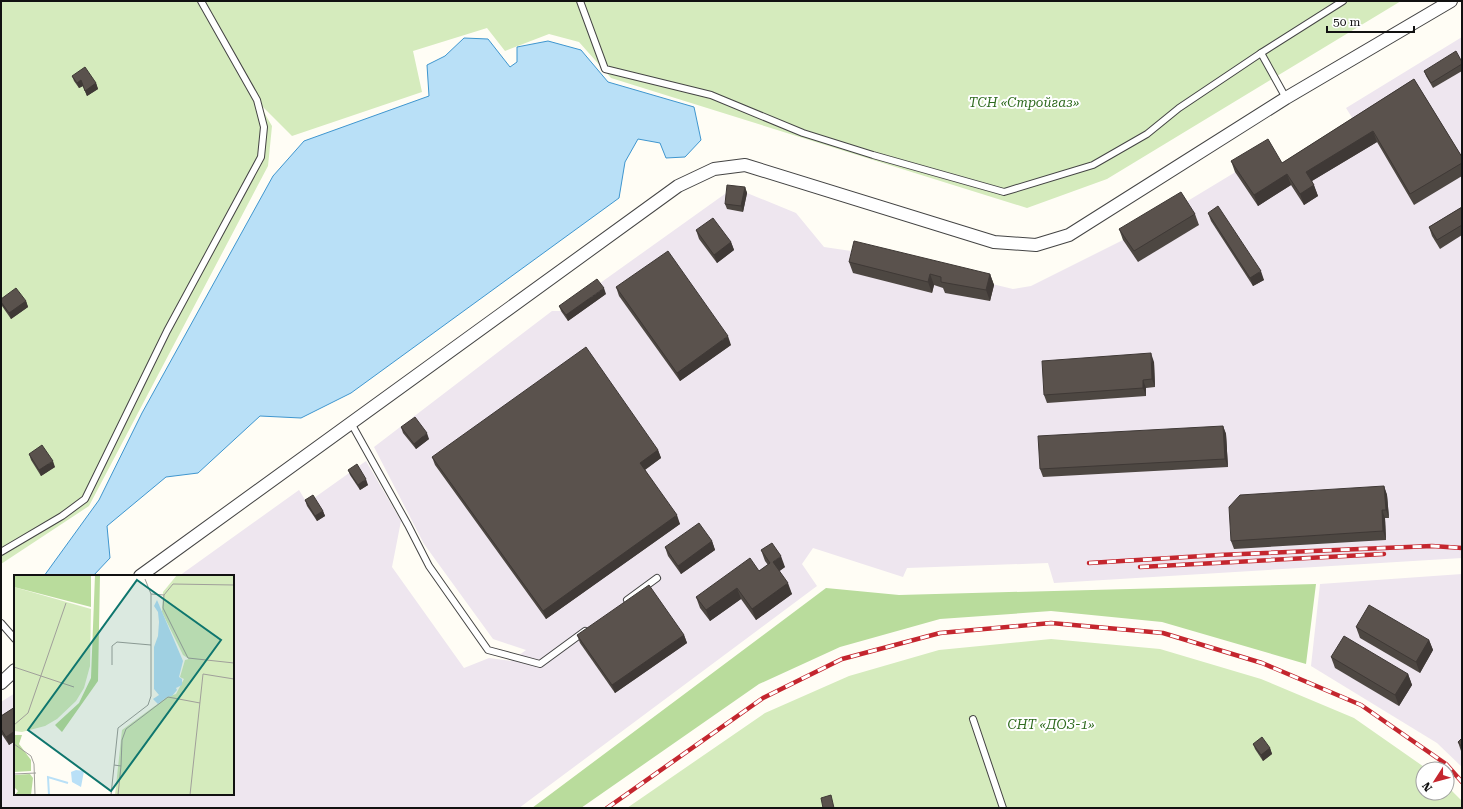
<svg xmlns="http://www.w3.org/2000/svg" width="1463" height="809" font-family="'Roboto Serif',serif">
<style>
.industrial{fill:#eee6ef}
.green{fill:#d5ebbd}
.forest{fill:#b9dc9c}
.water{fill:#b9e0f7;stroke:#3f96cf}
.lines{fill:none;stroke-linecap:round;stroke-linejoin:round}
.lane-casing{stroke:#444;stroke-width:8}
.street-casing{stroke:#444;stroke-width:14}
.lane{stroke:#fff;stroke-width:6}
.street{stroke:#fff;stroke-width:12}
.rail-casing{stroke:#c4262e;stroke-width:4.5}
.rail{stroke:#fff;stroke-width:3;stroke-dasharray:9;stroke-linecap:butt}
.wall{fill:#4d4742}
.shaded-wall{fill:#3f3936}
.building{fill:#5a524d;stroke:#3f3936}
.labels{text-anchor:middle;stroke-width:4;stroke-linejoin:round;paint-order:stroke}
.park-label{font-size:13px;font-style:italic;fill:#2f6b1f;stroke:#fff}
.inset-river{fill:none;stroke:#b9e0f7;stroke-width:2}
.inset-road{fill:none;stroke:#a09f9a;stroke-width:1}
.view{fill:#0f766e;fill-opacity:0.15;stroke:#0f766e;stroke-width:2}
.inset-edge{fill:none;stroke:#111;stroke-width:2}
</style>
<rect width="100%" height="100%" fill="#fffdf5"/>
<g class="industrial">
<polygon points="1462,37 1462,558 1054,583 1048,563 907,568 903,577 813,548 802,564 817,586 519,808 1,808 1,702 15,693 15,794 233,794 233,576 179,576 299,490 307,503 366,461 401,521 392,567 464,668 489,658 511,661 526,650 493,639 424,544 374,447 552,311 561,311 729,191 747,193 796,213 824,247 858,252 1013,289 1031,286 1123,240 1272,150 1286,174 1358,127 1346,108"/>
<polygon points="1462,574 1462,767 1437,743 1311,666 1320,584"/>
</g>
<g class="green">
<polygon points="1,1 1401,1 1107,179 1027,208 611,78 579,42 549,34 505,51 487,28 413,51 422,92 292,136 258,102 272,126 268,166 89,506 1,564"/>
<polygon points="1051,639 1160,649 1261,679 1354,718 1427,769 1423,769 1423,793 1447,793 1447,786 1462,801 1462,808 627,808 765,713 849,676 939,650"/>
</g>
<polygon class="forest" points="1316,584 1306,664 1162,622 1051,611 940,619 840,647 759,684 581,808 532,808 826,588 899,595"/>
<polygon class="water" points="464,38 488,39 510,67 517,62 517,47 548,41 581,50 608,82 694,107 701,140 685,157 666,158 660,143 638,139 625,162 619,198 351,393 301,418 260,416 198,473 166,477 107,526 110,558 93,576 44,576 99,500 142,413 273,176 304,141 429,96 427,65 445,56"/>
<g class="lines">
<g class="lane-casing">
<g id="lane">
<polyline points="580,1 605,69 711,95 803,133 873,155 1004,192 1093,165 1147,134 1179,108 1261,53 1286,98"/>
<polyline points="1261,53 1343,1"/>
<polyline points="351,423 408,525 429,566 488,650 540,664 585,631"/>
<polyline points="1,552 62,516 85,499 167,331 261,157 264,127 257,100 201,1"/>
<polyline points="627,600 657,578"/>
<polyline points="1,623 15,639"/>
<polyline points="973,719 1003,808"/>
</g>
</g>
<g class="street-casing">
<g id="street">
<polyline points="140,576 678,186 714,169 745,165 994,242 1036,245 1069,235 1286,98 1451,1"/>
<polyline points="1,683 15,670"/>
</g>
</g>
<use href="#lane" class="lane"/>
<use href="#street" class="street"/>
<g class="rail-casing">
<g id="rail">
<polyline points="1089,563 1219,555 1432,546 1462,548"/>
<polyline points="1140,567 1384,554"/>
<polyline points="607,808 763,698 842,659 940,633 1051,623 1163,633 1262,663 1361,705 1446,764 1462,782"/>
</g>
</g>
<use href="#rail" class="rail"/>
</g>
<g class="wall">
<polygon points="1462,62 1462,71 1433,88 1426,76 1424,71"/>
<polygon points="72,76 96,83 98,89 87,96 83,86 79,88 74,81"/>
<polygon points="1414,79 1462,157 1462,176 1414,205 1377,142 1312,181 1318,196 1304,205 1291,185 1258,206 1235,172 1231,161 1282,163"/>
<polygon points="745,187 747,193 743,212 727,209 725,204"/>
<polygon points="1462,207 1462,235 1440,249 1432,236 1429,227"/>
<polygon points="1208,213 1264,280 1253,286 1211,221"/>
<polygon points="1195,214 1199,225 1138,262 1123,240 1119,229"/>
<polygon points="696,230 731,242 734,250 717,263 699,239"/>
<polygon points="849,262 990,274 994,285 990,301 945,293 943,288 934,285 932,293 853,273"/>
<polygon points="616,287 731,345 680,381 619,296"/>
<polygon points="606,294 568,321 561,311 559,306"/>
<polygon points="1,299 26,301 28,307 11,319 2,306 1,303"/>
<polygon points="1154,362 1155,387 1146,388 1146,396 1047,403 1044,395"/>
<polygon points="1223,426 1226,434 1228,467 1043,477 1040,469"/>
<polygon points="401,427 429,439 416,449 403,433"/>
<polygon points="658,450 661,458 645,470 680,524 546,619 435,465 432,457"/>
<polygon points="29,454 55,467 41,476 31,460"/>
<polygon points="348,470 368,485 360,490 350,475"/>
<polygon points="1384,486 1387,495 1389,518 1385,518 1386,540 1234,549 1231,541"/>
<polygon points="305,500 323,511 325,516 317,521 307,506"/>
<polygon points="712,541 715,550 681,574 668,556 665,547"/>
<polygon points="761,550 785,567 779,571 792,594 756,620 741,599 710,621 700,608 696,597 759,571 768,565 765,561"/>
<polygon points="1356,627 1429,640 1433,650 1420,673 1360,638"/>
<polygon points="577,635 684,635 687,643 615,693 580,643"/>
<polygon points="1331,657 1408,674 1412,685 1399,706 1335,668"/>
<polygon points="15,707 15,741 9,745 1,733 1,716"/>
<polygon points="1462,738 1462,754 1458,742"/>
<polygon points="1253,744 1270,748 1272,754 1263,761 1255,749"/>
</g>
<g class="shaded-wall">
<polygon points="81,80 83,86 79,88 77,83"/>
<polygon points="96,83 98,89 87,96 85,91"/>
<polygon points="1373,131 1377,142 1310,182 1306,172"/>
<polygon points="1287,174 1291,185 1258,206 1254,195"/>
<polygon points="1314,185 1318,196 1304,205 1300,194"/>
<polygon points="745,187 747,193 743,212 741,206"/>
<polygon points="731,242 734,250 717,263 714,255"/>
<polygon points="1261,271 1264,280 1253,286 1250,278"/>
<polygon points="930,274 934,285 932,293 928,282"/>
<polygon points="990,274 994,285 990,301 986,290"/>
<polygon points="604,288 606,294 568,321 566,315"/>
<polygon points="26,301 28,307 11,319 9,313"/>
<polygon points="728,336 731,345 680,381 677,373"/>
<polygon points="1151,353 1154,362 1155,387 1152,379"/>
<polygon points="1143,380 1146,388 1146,396 1143,388"/>
<polygon points="1223,426 1226,434 1228,467 1225,459"/>
<polygon points="427,433 429,439 416,449 414,444"/>
<polygon points="658,450 661,458 643,471 640,463"/>
<polygon points="53,461 55,467 41,476 39,470"/>
<polygon points="366,479 368,485 360,490 358,485"/>
<polygon points="1384,486 1387,495 1389,518 1386,510"/>
<polygon points="1382,510 1385,518 1386,540 1383,531"/>
<polygon points="323,511 325,516 317,521 315,516"/>
<polygon points="677,515 680,524 546,619 543,611"/>
<polygon points="712,541 715,550 681,574 678,566"/>
<polygon points="781,556 785,567 777,573 773,562"/>
<polygon points="788,583 792,594 756,620 752,609"/>
<polygon points="737,588 741,599 710,621 706,610"/>
<polygon points="684,635 687,643 615,693 612,685"/>
<polygon points="1429,640 1433,650 1420,673 1416,662"/>
<polygon points="1408,674 1412,685 1399,706 1395,695"/>
<polygon points="15,731 15,741 9,745 6,737"/>
<polygon points="1270,748 1272,754 1263,761 1261,755"/>
</g>
<g class="building">
<polygon points="1456,51 1462,62 1462,64 1431,83 1424,71"/>
<polygon points="85,67 96,83 85,91 81,80 77,83 72,76"/>
<polygon points="1414,79 1462,157 1462,163 1410,194 1373,131 1306,172 1314,185 1300,194 1287,174 1254,195 1231,161 1268,139 1282,163"/>
<polygon points="727,185 745,187 741,206 725,204"/>
<polygon points="1181,192 1195,214 1134,251 1119,229"/>
<polygon points="1218,206 1261,271 1250,278 1208,213"/>
<polygon points="1462,207 1462,225 1437,240 1429,227"/>
<polygon points="713,218 731,242 714,255 696,230"/>
<polygon points="854,241 990,274 986,290 941,282 941,277 930,274 928,282 849,262"/>
<polygon points="668,251 728,336 677,373 616,287"/>
<polygon points="597,279 604,288 566,315 559,306"/>
<polygon points="16,288 26,301 9,313 1,302 1,299"/>
<polygon points="586,347 658,450 640,463 677,515 543,611 432,457"/>
<polygon points="1151,353 1152,379 1143,380 1143,388 1044,395 1042,361"/>
<polygon points="415,417 427,433 414,444 401,427"/>
<polygon points="1223,426 1225,459 1040,469 1038,436"/>
<polygon points="42,445 53,461 39,470 29,454"/>
<polygon points="357,464 366,479 358,485 348,470"/>
<polygon points="1384,486 1386,510 1382,510 1383,531 1231,541 1229,507 1240,495"/>
<polygon points="313,495 323,511 315,516 305,500"/>
<polygon points="699,523 712,541 678,566 665,547"/>
<polygon points="772,543 781,556 773,562 788,583 752,609 737,588 706,610 696,597 750,558 759,571 770,563 761,550"/>
<polygon points="649,585 684,635 612,685 577,635"/>
<polygon points="1369,605 1429,640 1416,662 1356,627"/>
<polygon points="1344,636 1408,674 1395,695 1331,657"/>
<polygon points="15,707 15,731 6,737 1,729 1,716"/>
<polygon points="1262,737 1270,748 1261,755 1253,744"/>
<polygon points="1462,738 1462,747 1458,742"/>
<polygon points="831,795 834,808 823,808 821,798"/>
</g>
<g class="labels">
<g class="park-label">
<text x="1024" y="107">ТСН «Стройгаз»</text>
<text x="1051" y="729">СНТ «ДОЗ-1»</text>
</g>
</g>
<g transform="translate(14 575)">
<rect width="220" height="220" fill="#fffdf5"/>
<path d="M163,0H220V220H101L108,155L153,122L162,119L170,104L166,102L171,85L175,84L169,80L148,37L149,17ZM0,12L77,34L76,91L70,113L62,126L43,144L31,151L8,157L0,156Z" fill="#d5ebbd"/>
<path d="M0,0H77V32L0,12ZM81,0H86L84,106L48,157L41,150L65,128L77,103ZM1,160H8L5,169L17,185V196L0,197ZM16,199L19,203L17,220H1L4,216L0,212V200Z" fill="#b9dc9c"/>
<path d="M143,25L169,86L165,102L168,104V110L162,113L163,115L158,121L153,122L144,129L139,124L145,120L140,114V72L144,61L145,47L144,37L140,31ZM62,195L70,196L67,212L58,207L57,197Z" fill="#b9e0f7"/>
<path class="inset-river" d="M35,220L34,202L54,208"/>
<path class="inset-road" d="M220,10L159,9L150,20L149,33L174,83L220,88M137,19L150,20M98,90V71L103,67L137,70M0,92L60,112M0,150L14,138L52,28M0,169L17,181L20,189L21,220M100,190L107,191L108,165L112,154L154,122L186,128M0,199L22,198M97,220L104,153L134,130L137,121V19L131,4M104,220L107,191M176,220L189,99L220,104"/>
<path class="view" d="M123,5L207,65L97,216L14,155Z"/>
<rect width="220" height="220" class="inset-edge"/>
</g>
<rect width="1463" height="809" fill="none" stroke="#111111" stroke-width="4"/>
<g transform="translate(1435 781) rotate(234)"><circle r="19" fill="#ffffff" stroke="#a0a0a0"/>
<path d="M0-3L7 15L0 10L-7 15Z" fill="#c4262e"/>
<text y="-6" font-size="11" font-weight="bold" text-anchor="middle" fill="#111111">N</text>
</g>
<path d="M1327 26v6h87v-6" fill="none" stroke="#111111" stroke-width="2"/>
<text x="1333" y="26" font-size="12" fill="#111111" stroke="#ffffff" stroke-width="3" paint-order="stroke">50 m</text>
</svg>
